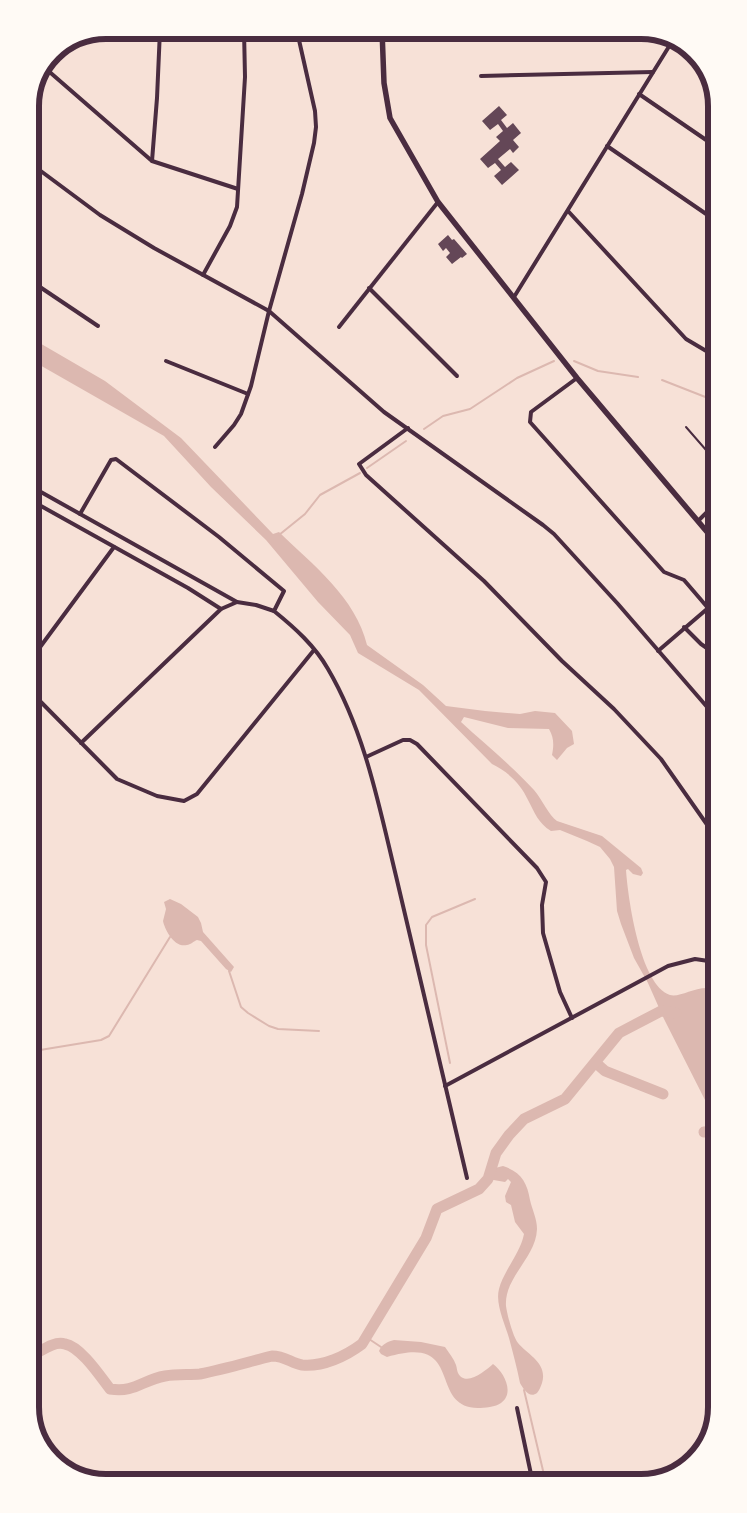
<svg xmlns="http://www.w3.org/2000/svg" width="747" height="1513" font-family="'IBM Plex Sans',sans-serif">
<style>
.water{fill:#dcb8b0}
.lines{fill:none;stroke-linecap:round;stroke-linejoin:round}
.stream{stroke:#dcb8b0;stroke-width:2}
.river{stroke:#dcb8b0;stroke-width:11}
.building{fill:#644757}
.service{stroke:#4a2c40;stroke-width:2}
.minor{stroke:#4a2c40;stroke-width:4}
.secondary{stroke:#4a2c40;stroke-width:5.5}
.rim{fill:none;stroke:#4a2c40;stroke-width:6}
</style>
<rect width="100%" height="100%" fill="#f7e1d7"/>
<g class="water">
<path d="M31,338L105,381L181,438L273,534L279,532C313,565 356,598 367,645L423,685L446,706L485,711L520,714L535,711L555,713L572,731L574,744L567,748L557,760L552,755C554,745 554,738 549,729L508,728L464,717L461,722C485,744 512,766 534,790C542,799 549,816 557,821L602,836L641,868L643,873L641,876L633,874L628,869L626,870C628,898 640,985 670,995C681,998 697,984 715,989L716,1098L710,1101L705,1100L664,1019L648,983L634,958L621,924L617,911L614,867L610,859L600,847L587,841L560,830L551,831C538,823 535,813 528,800C521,784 507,771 492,764L419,690L358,653L350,635L318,602L266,540L211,487L164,436L31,360Z"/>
<path d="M170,899L181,904L198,917L201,923L203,932L234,967L231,972L226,969L201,941L197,940C194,941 190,945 187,945C174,948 165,930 163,921L166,909L164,902Z"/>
<path d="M503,1166C521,1172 527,1182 530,1200C532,1209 537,1219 537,1229C536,1258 504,1277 506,1306C507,1314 513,1337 518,1343C528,1355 548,1363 542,1383C541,1386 539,1391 537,1393C529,1399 523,1388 520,1383C517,1368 513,1353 509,1338C505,1324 495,1304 499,1289C504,1270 520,1254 524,1234L515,1222L511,1205L506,1202L505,1196L511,1182L508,1179L505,1182L488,1179L491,1169Z"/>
<path d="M394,1340L421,1342L445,1347C449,1353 454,1359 456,1365C457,1368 457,1371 458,1373C466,1388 486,1370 493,1364C504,1372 515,1393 501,1403C496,1407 484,1408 478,1408C427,1407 466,1333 387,1357L381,1354L379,1351C382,1344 387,1342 394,1340Z"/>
</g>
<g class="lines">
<g class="stream">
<polyline points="574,361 598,371 638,377"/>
<polyline points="662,380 713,400"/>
<polyline points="424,429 443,416 470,409 517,378 554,361"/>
<polyline points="367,468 406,441"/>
<polyline points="279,535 305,514 320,495 360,473"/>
<polyline points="229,971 241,1007 248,1013 269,1026 278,1029 319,1031"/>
<polyline points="34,1051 101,1040 109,1036 170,937"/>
<polyline points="450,1063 426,945 426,925 432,917 475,899"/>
<polyline points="366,1337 381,1347"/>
<polyline points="524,1390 545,1479"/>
</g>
<g class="river">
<polyline points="596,1063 605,1071 663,1094"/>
<polyline points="704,1132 716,1131"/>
<path d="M35,1354C44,1349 55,1341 65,1344C81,1347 100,1376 110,1389C135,1393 142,1380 165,1376C177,1374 189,1375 200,1374C225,1369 248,1362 272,1356C285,1356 291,1363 302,1365C323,1367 346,1356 362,1344L426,1238L437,1209L479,1189L488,1179L496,1153L509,1135L524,1119L565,1099L619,1033L661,1011L676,1013"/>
</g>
</g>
<g class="building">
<polygon points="499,106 507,115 501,120 507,128 513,123 521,133 513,140 519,147 513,153 510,149 498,159 505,167 511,162 519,170 502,185 494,176 501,170 495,163 488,168 480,159 500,141 496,137 503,131 498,124 490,130 482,121"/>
<polygon points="448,235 452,240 454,239 467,254 462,258 461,257 452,264 446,257 450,253 446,248 443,251 438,244"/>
</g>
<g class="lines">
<polyline class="service" points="686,427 713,458"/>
<g class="minor">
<polyline points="45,68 152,161 238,189"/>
<polyline points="481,76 653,72"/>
<polyline points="639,94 712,144"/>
<polyline points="607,146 712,218"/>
<polyline points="152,161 157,98 160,30"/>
<polyline points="30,163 100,215 154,248 269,311 384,412 543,525 554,534 618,604 714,715"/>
<polyline points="568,211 686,339 713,355"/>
<polyline points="203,275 230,226 237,207 245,77 244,30"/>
<polyline points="31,281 98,326"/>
<polyline points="369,288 457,376"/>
<polyline points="514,297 673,40"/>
<polyline points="339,327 438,202"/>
<polyline points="166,361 248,394"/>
<polyline points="577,378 531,412 530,422 664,572 684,580 708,608"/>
<polyline points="408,428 359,464 366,475 484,581 562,661 614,709 661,759 715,836"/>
<polyline points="215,447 234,425 241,414 251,386 269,311 302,194 314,143 316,127 315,111 299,40 298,30"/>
<polyline points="32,487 237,602 256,605 274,611"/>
<polyline points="32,501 188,588 221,609"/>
<path d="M80,514L111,460L116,459L219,537L284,591L274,611C295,628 315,646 328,669C365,732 379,806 396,876C420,977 443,1077 467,1178"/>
<polyline points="698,521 713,506"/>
<polyline points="684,627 701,644 714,653"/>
<polyline points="658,651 714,603"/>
<polyline points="32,658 114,547"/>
<polyline points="33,694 117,779 157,796 184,801 197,794 314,650"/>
<polyline points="81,743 221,609 237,602"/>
<polyline points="366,757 403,740 410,740 417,744 537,868 546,882 542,905 543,933 560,992 572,1018"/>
<polyline points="445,1086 668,966 695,959 715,962"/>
<polyline points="517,1408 532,1479"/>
</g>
<polyline class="secondary" points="382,30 384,83 390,118 438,202 577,378 713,539"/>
</g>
<path d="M0 0H747V1513H0ZM106 39H641A67 67 0 0 1 708 106V1407A67 67 0 0 1 641 1474H106A67 67 0 0 1 39 1407V106A67 67 0 0 1 106 39Z" fill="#fffaf5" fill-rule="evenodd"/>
<path class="rim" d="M106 39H641A67 67 0 0 1 708 106V1407A67 67 0 0 1 641 1474H106A67 67 0 0 1 39 1407V106A67 67 0 0 1 106 39Z"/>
</svg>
